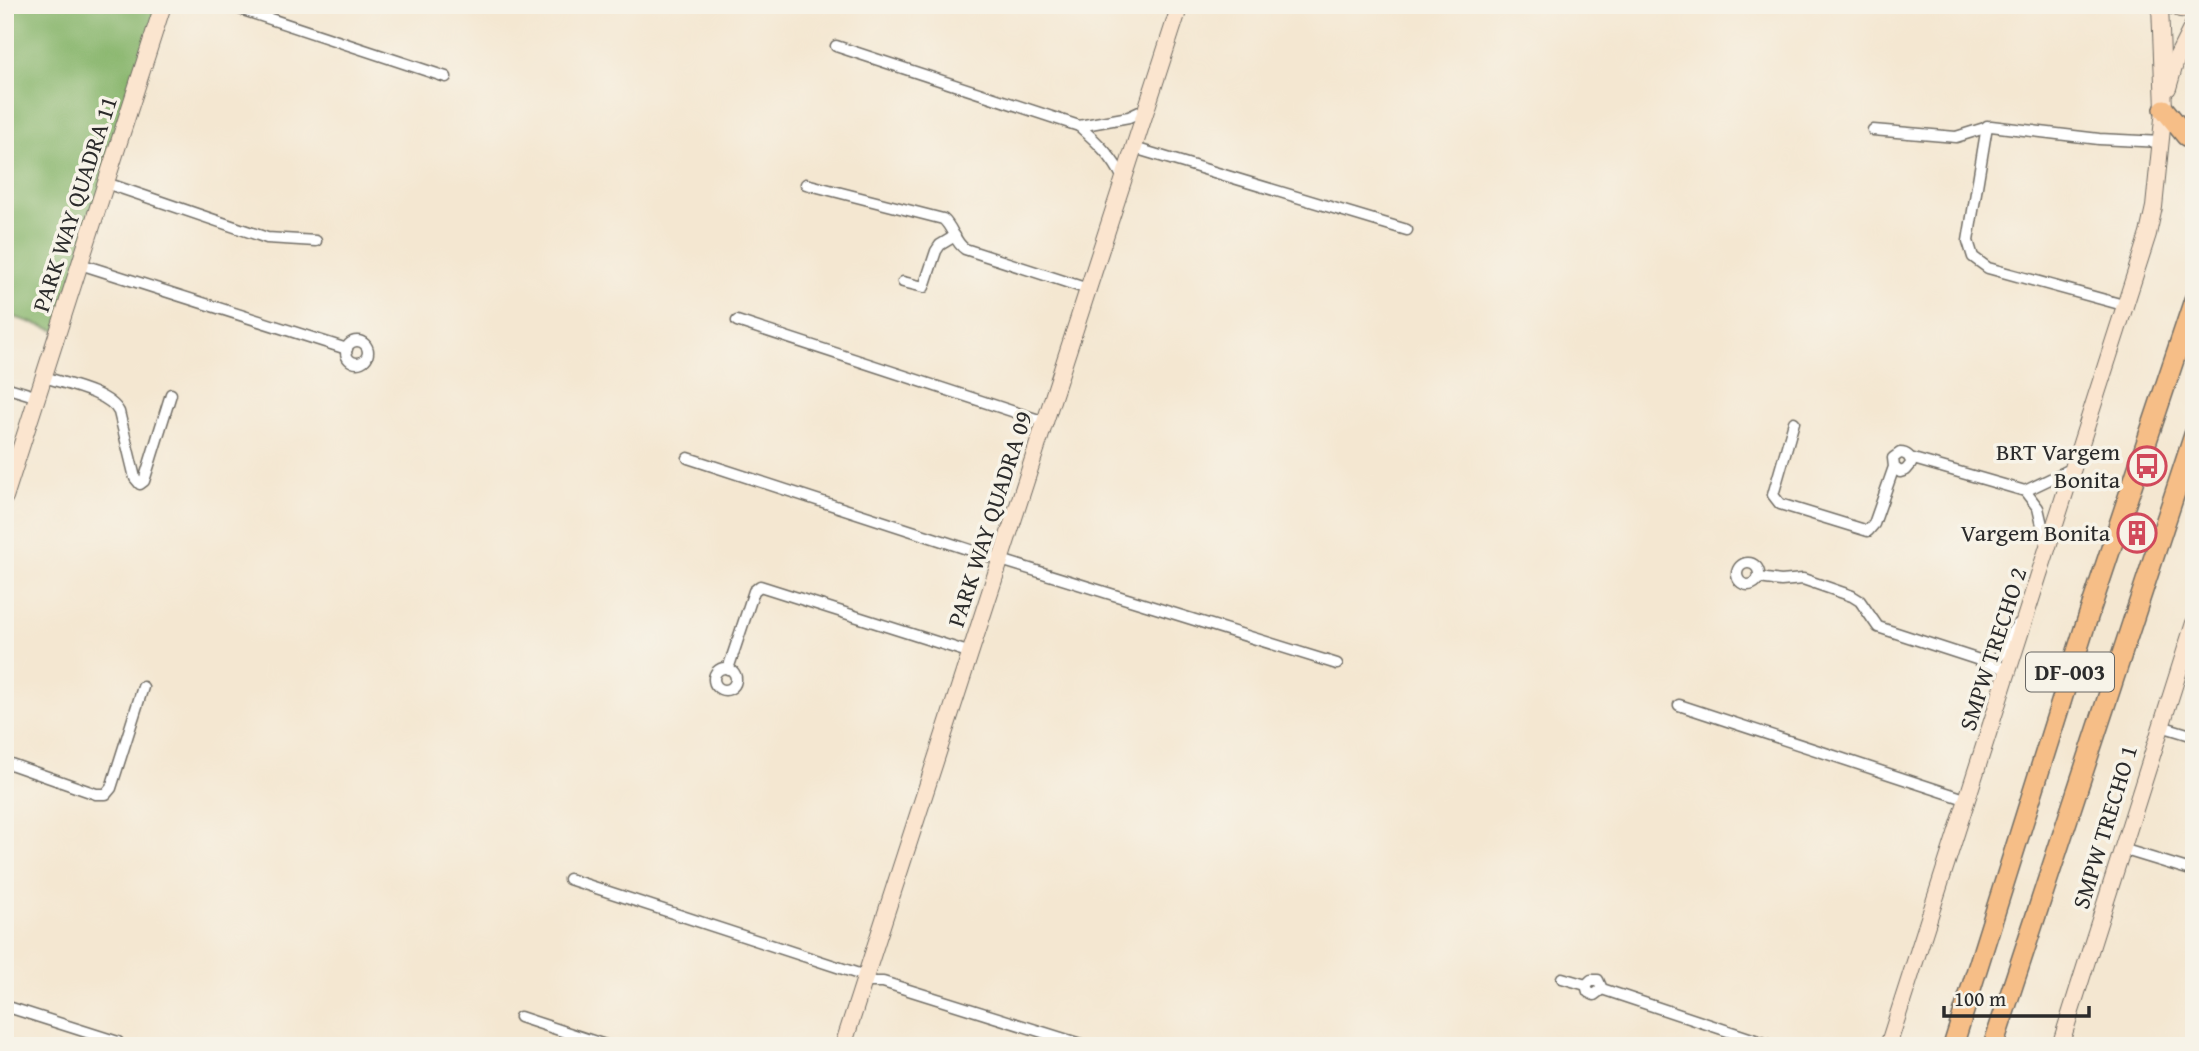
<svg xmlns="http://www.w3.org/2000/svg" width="2199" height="1051" font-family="'Gentium Book Plus',serif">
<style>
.forest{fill:#8cb871;stroke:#5c724e;stroke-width:2}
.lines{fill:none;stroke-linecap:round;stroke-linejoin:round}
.street-casing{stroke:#716d65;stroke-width:13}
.secondary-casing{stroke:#716d65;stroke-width:18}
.highway-casing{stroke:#716d65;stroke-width:22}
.street{stroke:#fff;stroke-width:10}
.secondary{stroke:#fbe5cf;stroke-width:16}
.highway{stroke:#f6be87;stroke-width:19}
.labels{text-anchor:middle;stroke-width:7;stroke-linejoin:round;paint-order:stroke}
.shield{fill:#f7f3e8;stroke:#686764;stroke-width:2}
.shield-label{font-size:23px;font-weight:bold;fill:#2b2b2b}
.street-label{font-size:24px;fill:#2b2b2b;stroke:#f7f3e8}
.poi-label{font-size:24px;fill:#2b2b2b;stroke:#f7f3e8;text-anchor:end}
</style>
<rect width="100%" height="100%" fill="#f7f3e8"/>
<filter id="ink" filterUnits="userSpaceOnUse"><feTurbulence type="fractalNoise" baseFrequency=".0143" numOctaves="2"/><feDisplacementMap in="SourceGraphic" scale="14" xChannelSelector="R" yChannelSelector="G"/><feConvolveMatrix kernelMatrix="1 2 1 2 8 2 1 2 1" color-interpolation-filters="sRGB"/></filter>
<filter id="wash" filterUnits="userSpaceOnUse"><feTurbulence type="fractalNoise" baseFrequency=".00686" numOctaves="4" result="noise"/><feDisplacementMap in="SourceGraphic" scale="28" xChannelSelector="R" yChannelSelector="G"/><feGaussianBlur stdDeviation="1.57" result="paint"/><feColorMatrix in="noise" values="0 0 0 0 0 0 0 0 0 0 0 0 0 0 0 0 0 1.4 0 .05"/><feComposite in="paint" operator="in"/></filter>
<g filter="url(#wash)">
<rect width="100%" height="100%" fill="#f4e7d1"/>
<polygon class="forest" points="5,5 163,5 63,333 5,314"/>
</g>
<g filter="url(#ink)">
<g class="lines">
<g class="street-casing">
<g id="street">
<polyline points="228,5 446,77"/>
<polyline points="836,46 1079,126 1129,117 1146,109"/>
<path d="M1079,126C1096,141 1114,158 1123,179"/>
<polyline points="1987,126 1968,241 1973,257 1988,268 2127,306"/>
<polyline points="1873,130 1956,137 1991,126 2099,139 2162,142"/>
<polyline points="1134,148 1407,230"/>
<polyline points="106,183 267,238 316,241"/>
<path d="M806,184L943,219C953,227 954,242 965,249L1088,289"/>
<polyline points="80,264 347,349"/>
<polyline points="903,282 924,287 936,251 940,245 955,236"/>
<polyline points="737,321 1045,422"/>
<circle cx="357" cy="352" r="11"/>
<path d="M44,377C65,384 109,392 119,412L135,478L140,484L144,481L171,394"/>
<polyline points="5,387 38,397"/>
<path d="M1794,422L1775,488L1773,495L1780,504L1868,531L1874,524L1894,467L1893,458L1900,453C1907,453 1911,457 1911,464L1906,470L1900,472L1894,467"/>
<polyline points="688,458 1001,560 1337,664"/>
<polyline points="1910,458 2025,491 2038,508 2046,542"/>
<polyline points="2025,491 2073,468"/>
<circle cx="1748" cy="574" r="11"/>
<polyline points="1759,578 1781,581 1803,579 1852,596 1860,601 1878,627 2010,670"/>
<path d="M1991,663C2010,652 2006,632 2021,622"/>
<circle cx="725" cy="679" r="11"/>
<polyline points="728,669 754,591 760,586 971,653"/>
<polyline points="1679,705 1968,800"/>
<polyline points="2161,726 2194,736"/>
<polyline points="5,762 96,794 106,794 111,788 143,687"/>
<polyline points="2122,849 2194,871"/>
<polyline points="569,879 865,976"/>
<polyline points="1562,978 1586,985"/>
<polyline points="863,982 883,982 1087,1046"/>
<polyline points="1602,989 1594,995 1588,992 1586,985 1591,980 1598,980 1602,989 1773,1046"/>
<polyline points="5,1006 118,1042"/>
<polyline points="520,1017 608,1046"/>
</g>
</g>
<g class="secondary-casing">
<g id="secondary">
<polyline points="2170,5 2180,9 2194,10"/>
<polyline points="2168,88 2177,57 2194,23"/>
<polyline points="5,497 163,5"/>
<polyline points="843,1046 1180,5"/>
<polyline points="1888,1046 2148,234 2154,207 2164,109 2160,5"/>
<polyline points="2060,1046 2194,623"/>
</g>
</g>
<g class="highway-casing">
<g id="highway">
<polyline points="2164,109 2186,136 2194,141"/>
<polyline points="1953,1046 2084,629 2194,300"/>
<polyline points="1993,1046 2194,435"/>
</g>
</g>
<use href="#street" class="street"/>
<use href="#secondary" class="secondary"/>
<use href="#highway" class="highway"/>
</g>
</g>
<defs>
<g id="bus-ring" transform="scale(2.0125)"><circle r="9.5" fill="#f7f3e8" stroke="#d1495b" stroke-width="1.5"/><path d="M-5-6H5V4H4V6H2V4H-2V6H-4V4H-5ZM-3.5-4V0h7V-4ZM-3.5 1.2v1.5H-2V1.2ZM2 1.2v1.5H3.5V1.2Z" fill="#d1495b"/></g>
<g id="building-ring" transform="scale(2.0125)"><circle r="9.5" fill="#f7f3e8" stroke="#d1495b" stroke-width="1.5"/><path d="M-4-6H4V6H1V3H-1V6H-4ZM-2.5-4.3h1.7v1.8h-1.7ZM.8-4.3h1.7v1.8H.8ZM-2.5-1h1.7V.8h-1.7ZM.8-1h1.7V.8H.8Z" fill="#d1495b"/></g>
</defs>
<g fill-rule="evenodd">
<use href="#bus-ring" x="2147" y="466"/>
<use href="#building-ring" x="2137" y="533"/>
</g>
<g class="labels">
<rect class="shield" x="2026" y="652.5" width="88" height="39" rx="5"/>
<g class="shield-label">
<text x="2070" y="680">DF-003</text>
</g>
<g class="street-label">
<text transform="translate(75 204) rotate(-72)" y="8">PARK WAY QUADRA 11</text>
<text transform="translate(990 519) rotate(-72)" y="8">PARK WAY QUADRA 09</text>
<text transform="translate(1993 649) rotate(-72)" y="8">SMPW TRECHO 2</text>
<text transform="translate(2105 827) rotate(-73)" y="8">SMPW TRECHO 1</text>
</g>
<g class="poi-label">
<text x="2120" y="460">BRT Vargem<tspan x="2120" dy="28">Bonita</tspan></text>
<text x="2110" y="541">Vargem Bonita</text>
</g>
</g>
<rect width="2199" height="1051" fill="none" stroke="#f7f3e8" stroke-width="28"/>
<path d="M1944 1006v10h145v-10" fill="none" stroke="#2b2b2b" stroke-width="3.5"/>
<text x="1954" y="1006" font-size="21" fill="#2b2b2b" stroke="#f7f3e8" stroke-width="5" paint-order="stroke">100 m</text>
</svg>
